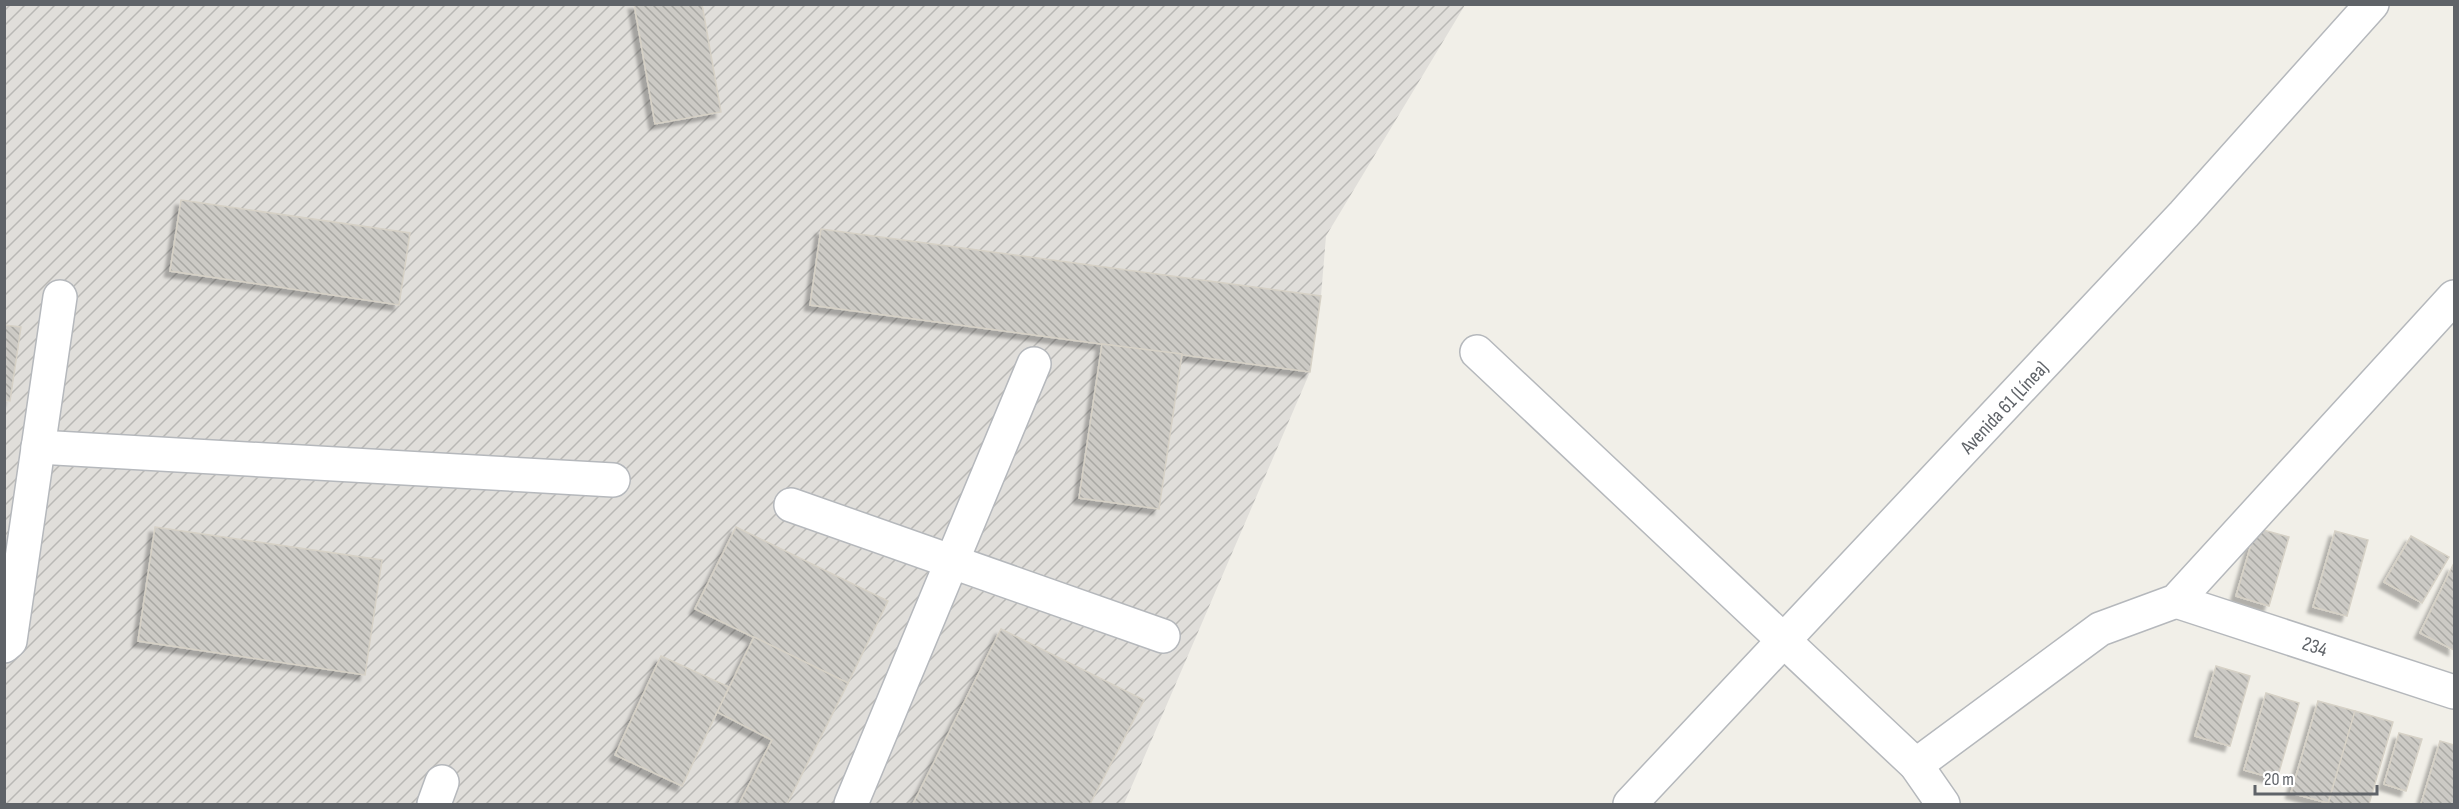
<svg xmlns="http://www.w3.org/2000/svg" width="2459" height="809" font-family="'Sofia Sans Condensed',sans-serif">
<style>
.industrial{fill:url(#industrial-furrows)}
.building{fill:url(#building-back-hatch);stroke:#d6d1c6;stroke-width:1.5;filter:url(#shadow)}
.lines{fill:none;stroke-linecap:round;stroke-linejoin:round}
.minor-casing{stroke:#b5b8bc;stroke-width:36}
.minor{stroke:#fff;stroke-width:33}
.labels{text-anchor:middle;stroke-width:4.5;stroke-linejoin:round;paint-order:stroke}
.street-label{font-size:20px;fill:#5f6368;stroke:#fff}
</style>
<defs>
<pattern id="industrial-furrows" width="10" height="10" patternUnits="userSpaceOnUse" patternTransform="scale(1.5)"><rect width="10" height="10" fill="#e0deda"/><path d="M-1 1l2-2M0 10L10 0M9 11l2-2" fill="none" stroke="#b9b8b5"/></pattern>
<pattern id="building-back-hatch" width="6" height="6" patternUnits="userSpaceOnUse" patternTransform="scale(1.5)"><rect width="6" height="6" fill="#cccac5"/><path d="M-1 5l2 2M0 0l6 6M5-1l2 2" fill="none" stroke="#a9a8a4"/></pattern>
<filter id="shadow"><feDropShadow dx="-5.5" dy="5.5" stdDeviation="1.5" flood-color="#0004"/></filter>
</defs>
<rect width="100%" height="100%" fill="#f1efe8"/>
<polygon class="industrial" points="5,5 1465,5 1326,236 1321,296 1310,372 1124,804 5,804"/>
<g class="building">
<polygon points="634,4 702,4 721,112 655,124"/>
<polygon points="181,200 410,233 399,305 170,271"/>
<polygon points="821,229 1321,296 1310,372 810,305"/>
<polygon points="4,325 21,327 10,401 4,400"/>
<polygon points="1102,344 1182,354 1159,509 1079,498"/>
<polygon points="155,527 382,560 365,675 138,641"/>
<polygon points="736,527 888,601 848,683 695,609"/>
<polygon points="2256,528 2289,537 2269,606 2236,596"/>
<polygon points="2335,531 2368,540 2347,616 2313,607"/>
<polygon points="2411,536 2449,557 2422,603 2384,582"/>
<polygon points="2453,565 2454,566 2454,650 2420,633"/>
<polygon points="1001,629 1144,700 1090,804 913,804"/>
<polygon points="754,637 848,683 787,804 739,804 772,740 717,712"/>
<polygon points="661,656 729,687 682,786 615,755"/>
<polygon points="2216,666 2250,676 2230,746 2195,736"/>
<polygon points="2266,693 2299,703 2277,779 2244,770"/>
<polygon points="2318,701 2355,711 2328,803 2291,793"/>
<polygon points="2355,711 2393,722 2369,804 2328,804"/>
<polygon points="2399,733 2422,739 2406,791 2384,784"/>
<polygon points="2440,741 2454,745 2454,804 2421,804"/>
</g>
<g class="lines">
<g class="minor-casing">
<g id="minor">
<polyline points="1477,352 1916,765 1943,804"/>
<polyline points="38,447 613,480"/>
<polyline points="791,505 1163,636"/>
<polyline points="2176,601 2454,692"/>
<polyline points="4,646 10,641 60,297"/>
<polyline points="1916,765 2100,629 2176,601 2454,297"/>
<polyline points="434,804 442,782"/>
<polyline points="851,804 1034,364"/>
<polyline points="1630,804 2184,214 2372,4"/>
</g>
</g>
<use href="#minor" class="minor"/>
</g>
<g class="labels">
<g class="street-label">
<text transform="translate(2004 407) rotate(-47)" y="7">Avenida 61 (Línea)</text>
<text transform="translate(2315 646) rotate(18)" y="7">234</text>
</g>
</g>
<rect width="2459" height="809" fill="none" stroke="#5f6368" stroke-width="12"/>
<path d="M2255 785v9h122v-9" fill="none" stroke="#5f6368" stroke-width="3"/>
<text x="2264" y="785" font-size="18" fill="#5f6368" stroke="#ffffff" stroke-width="4.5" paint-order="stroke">20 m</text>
</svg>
